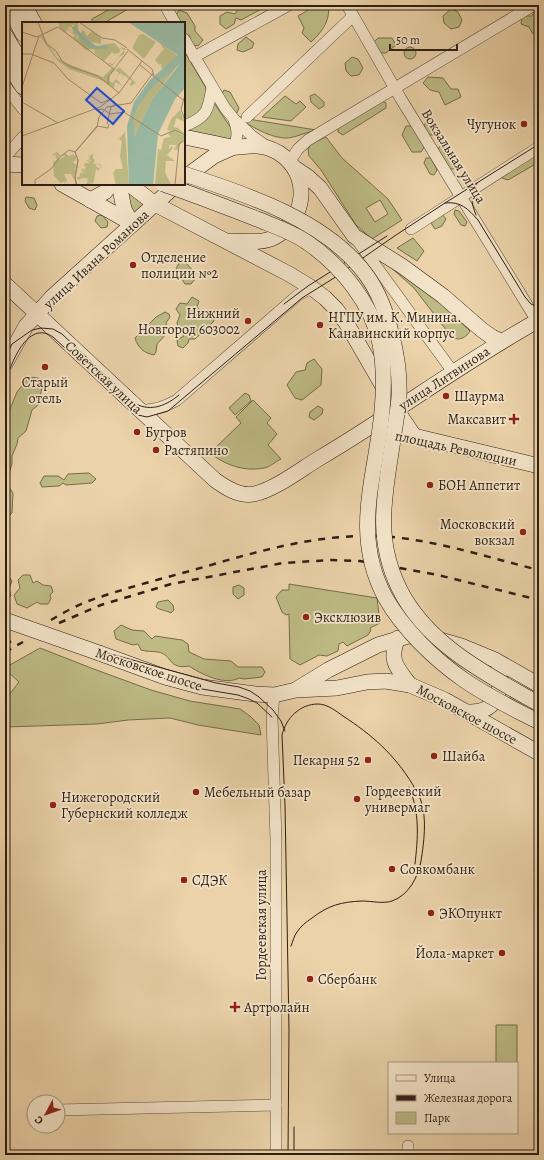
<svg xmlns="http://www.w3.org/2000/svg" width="544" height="1160" font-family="Alegreya,serif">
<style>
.green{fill:#bdba84;stroke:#756c4c;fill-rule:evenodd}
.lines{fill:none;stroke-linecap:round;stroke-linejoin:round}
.street-casing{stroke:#5c4c3a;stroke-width:12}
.secondary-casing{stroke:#2d1f15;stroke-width:16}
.street{stroke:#f2e2c7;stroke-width:11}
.secondary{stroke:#f2e2c7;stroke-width:15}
.tram{stroke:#2d1f15;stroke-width:1}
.rail{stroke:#2d1f15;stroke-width:2.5;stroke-dasharray:7 7;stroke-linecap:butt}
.secondary-bridge-casing{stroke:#2d1f15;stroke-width:16;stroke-linecap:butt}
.secondary-bridge{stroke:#f2e2c7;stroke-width:15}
.poi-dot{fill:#8f2418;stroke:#f2e2c7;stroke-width:1.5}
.labels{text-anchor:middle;stroke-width:3.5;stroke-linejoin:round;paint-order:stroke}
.poi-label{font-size:14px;fill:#2d1f15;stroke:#f2e2c7;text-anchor:start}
.street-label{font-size:14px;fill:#2d1f15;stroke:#f2e2c7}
.inset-river{fill:none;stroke:#99b8a2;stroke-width:2}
.inset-road{fill:none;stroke:#9f8a6e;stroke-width:1}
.view{fill:#1d4ed8;fill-opacity:0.15;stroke:#1d4ed8;stroke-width:2}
.inset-edge{fill:none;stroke:#2d1f15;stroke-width:2}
</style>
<rect width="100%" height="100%" fill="#ebd2a9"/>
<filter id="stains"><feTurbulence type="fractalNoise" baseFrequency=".005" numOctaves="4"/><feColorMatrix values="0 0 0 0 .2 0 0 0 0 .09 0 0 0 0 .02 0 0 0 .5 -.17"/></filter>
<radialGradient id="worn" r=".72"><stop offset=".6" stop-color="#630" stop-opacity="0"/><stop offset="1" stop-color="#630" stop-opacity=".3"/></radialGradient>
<g class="green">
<polygon points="117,5 135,5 104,23 92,23 92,19"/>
<polygon points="241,5 269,5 241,20 236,18 234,24 226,29 220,24 220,16 227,12 235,14"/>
<path d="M317,5H328C331,20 322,32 311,42L302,33L304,28L298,16Z"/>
<polygon points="536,7 539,8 539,33 533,34 529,27 521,24 522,16 532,16"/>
<polygon points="451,9 458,12 462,20 459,27 451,29 444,23 443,16"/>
<polygon points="179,10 187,13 195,26 195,31 203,40 198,46 190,44 190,36 184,34 184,23 177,23 174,18"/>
<polygon points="246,37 254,43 252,48 243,52 237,50 238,44"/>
<polygon points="378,38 392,38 396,45 386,53 381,53 374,42"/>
<circle cx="410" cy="53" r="6"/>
<polygon points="184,51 206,88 205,105 200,114 184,122"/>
<polygon points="352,57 358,59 363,68 359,75 351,76 346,71 345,63"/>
<polygon points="428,77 443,78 451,89 458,89 461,97 445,105 439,92 430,90 423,83"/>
<polygon points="224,90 230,92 239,108 237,113 233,113 221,96"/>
<polygon points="315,94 324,102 324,106 319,109 311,102 310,96"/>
<polygon points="285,96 296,104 300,101 306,107 291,121 262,117"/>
<polygon points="382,101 386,103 386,108 343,135 338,132 338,128"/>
<polygon points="214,103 233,131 233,138 229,140 184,130"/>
<path d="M237,116L248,119L316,130C307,132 297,137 288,138C272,139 249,126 237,116Z"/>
<polygon points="426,122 432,122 436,130 433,135 427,135 423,128"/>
<polygon points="406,126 413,126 425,146 421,152 412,152 402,135"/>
<path d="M326,137L342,158L388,199L402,220L372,239L356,225L321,170L309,156L308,149L311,144ZM380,200L388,214L375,222L366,208Z"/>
<polygon points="441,145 445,146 456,164 454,169 448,169 437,151"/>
<polygon points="539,153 539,162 508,180 502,178 504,172"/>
<polygon points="426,158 431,158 437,170 434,175 430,174 424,163"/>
<polygon points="126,188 145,203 136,212 131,213"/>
<polygon points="26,197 34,198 37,205 35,210 29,208 25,201"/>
<polygon points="455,210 459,211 467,222 465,226 461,225 454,214"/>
<polygon points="442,214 446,219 442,226 435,229 431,223"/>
<polygon points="102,215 108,222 107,227 101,228 95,221 97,216"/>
<polygon points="413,238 424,251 417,261 397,248"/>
<polygon points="185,262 195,273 195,279 191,284 185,284 176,269 179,263"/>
<path d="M387,264L435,298L470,331C465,339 457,342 450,335L414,288Z"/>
<polygon points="192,297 199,301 197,307 202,313 213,313 214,321 195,339 189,339 188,343 183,348 178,346 177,340 184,336 179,330 177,323 180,315 176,309 180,303 187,304"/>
<path d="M165,312L169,314L170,317L166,323L168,332L157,344L156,352L154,355C144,353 138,348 135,338L156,317Z"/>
<polygon points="314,359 322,369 321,385 302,400 295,398 287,385 296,372 305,370 307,363"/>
<polygon points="29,377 38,378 43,384 38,405 32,410 26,431 18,438 17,444 12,456 12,464 6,483 13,493 12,513 6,519 5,529 5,421 17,392"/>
<polygon points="245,393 249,395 251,401 235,415 229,408"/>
<path d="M253,400L271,418L267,423L277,434L268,445L281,459C275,462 270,467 264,468C245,472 225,465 210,453L241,423L236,417Z"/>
<polygon points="318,406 323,409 322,414 314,420 309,417 310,412"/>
<polygon points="89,473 96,479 92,483 66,485 63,483 59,486 42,487 40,483 44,476 58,476 64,480 68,474"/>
<polygon points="5,571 12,581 9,589 11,596 6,599 5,598"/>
<polygon points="23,575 30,575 33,583 37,581 43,585 51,586 53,592 50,595 51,599 48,604 40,604 37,602 27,608 17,604 14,595 20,588 18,580"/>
<polygon points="289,584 377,598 380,623 370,628 371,630 368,635 347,646 343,642 339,644 338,651 327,656 319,655 300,665 290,659 289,614 286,615 282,612 276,597 282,590 289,590"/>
<polygon points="239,585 244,588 244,595 238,599 233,594 233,587"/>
<path d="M168,600L173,605L174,610L171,613C166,610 161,611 156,607L158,602Z"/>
<path d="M121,625L132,630L144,631L152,639L155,636L182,640L188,644L189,652L204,659L231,661L238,667H262L265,672L262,677L244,679L239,678C225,686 201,674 189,666C168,670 173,655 158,652C152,651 147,652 141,650L138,644L133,645L116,639L114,631Z"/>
<polygon points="40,648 91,668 151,690 190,701 240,709 250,716 259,725 261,735 198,725 170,718 128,720 97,724 5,727 5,700 19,682 7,671 8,666"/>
<polygon points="496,1025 517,1025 517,1064 517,1063 496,1063"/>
</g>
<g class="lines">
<g class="street-casing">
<g id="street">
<polyline points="165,5 175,23"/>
<polyline points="347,5 401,99 537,321"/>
<polyline points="184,39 225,108 234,119 252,136 266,146"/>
<polyline points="194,57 289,5"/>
<polyline points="5,86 23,109"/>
<polyline points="247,117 353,16"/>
<path d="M234,120C238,130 238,136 234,147"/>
<path d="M184,126C208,117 208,110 212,87"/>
<polyline points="5,157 23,137"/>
<polyline points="290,161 298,149 308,140 534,5"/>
<polyline points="411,229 539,147"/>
<polyline points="357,240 453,372"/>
<path d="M140,410C154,411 165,407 177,400L298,295L312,288"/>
<polyline points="274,695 272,717 276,840 276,1155"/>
<polyline points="58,1110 276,1105"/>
<polyline points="408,1146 408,1155"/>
</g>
</g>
<g class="secondary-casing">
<g id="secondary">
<polyline points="8,5 23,34"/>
<polyline points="24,5 34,23"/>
<polyline points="5,35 23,65"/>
<polyline points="5,60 23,87"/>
<path d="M184,137C200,140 216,144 232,147C238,148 244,146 250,146C261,145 270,148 279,153C311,174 307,218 275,237C262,244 245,241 230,241"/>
<polyline points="5,164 23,165"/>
<polyline points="296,169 308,177 320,188 354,236 402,266 443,296 482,330 492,337 501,341"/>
<polyline points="184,178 214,156 234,147"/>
<polyline points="62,184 133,224"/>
<polyline points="119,184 124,209 132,224"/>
<polyline points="129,184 155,204 289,274 312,288 325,298 336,309 347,324 396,409 414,436"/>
<polyline points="90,200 105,192 111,184"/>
<path d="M5,284L215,480C226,488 240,497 254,494C274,490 300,470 318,459C393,415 463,362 539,320"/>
<polyline points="5,364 26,326 52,297 177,184"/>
<polyline points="404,435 414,436 539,466"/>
<path d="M398,638C388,660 397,668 410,685"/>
<polyline points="99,653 165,677 202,687 255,694 274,695 296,690 337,688 367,682 386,681 410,685 445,700 539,753"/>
<polyline points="297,689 328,670 378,645 408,636 437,639 461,646 495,660 539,685"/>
<path d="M467,712C471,712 476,712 480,711C498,706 503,687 498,671"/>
</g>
</g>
<use href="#street" class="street"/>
<use href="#secondary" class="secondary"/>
<g class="tram">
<path d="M445,203C461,201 468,209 478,220L525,297L531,304L539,308"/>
<path d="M476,215C471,203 470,194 477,183"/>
<polyline points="284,304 308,286 387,236"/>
<path d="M5,358L12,344L32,330L41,328L53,329L62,334L136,404C152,412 167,405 179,395"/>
<path d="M5,383C11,364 27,319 53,337L138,415L147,417L168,411L302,298L334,278L396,235L445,203L539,144"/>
<polyline points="5,617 100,651 216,683 239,687 250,691 259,697 273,710 281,721 285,731"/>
<polyline points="103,657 165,679 202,689 238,695 249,699 257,703 272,717"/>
<path d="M409,787C420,813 418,837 415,864"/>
<polyline points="294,1127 294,1155"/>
<path d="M288,1155L289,1030L285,805L282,735C286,718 300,704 318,704C327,704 336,711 343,716C372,735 394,754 413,785C415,790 420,796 421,801C427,819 424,842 421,861C418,877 409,895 392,901C383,904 372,901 362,901C341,902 329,905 312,918C306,922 301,926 297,932C294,936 293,941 291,946"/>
</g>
<g class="rail">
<path d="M51,620C66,611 83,602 100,597C130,587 160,579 190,571C256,552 322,531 392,537C442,542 490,558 539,570"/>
<polyline points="59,623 101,605 171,584 283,563 331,560 360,561 438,575 539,600"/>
<polyline points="5,645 15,639"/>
<polyline points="5,652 23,642"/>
</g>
<g class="secondary-bridge-casing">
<g id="secondary-bridge">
<path d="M184,174C246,194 328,221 367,276C380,294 387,315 392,336C397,356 400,376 399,397C398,411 395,425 393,440C385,493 374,537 399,588C426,644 488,675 539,704"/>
<path d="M163,184C195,195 226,207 257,219C274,226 293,232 308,243C341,266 372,303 380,344C384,365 384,390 382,411C376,477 351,533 385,597C403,629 434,659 464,680C487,696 514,709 539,722"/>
<polyline points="5,620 99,653"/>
</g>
</g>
<use href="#secondary-bridge" class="secondary-bridge"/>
</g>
<g class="poi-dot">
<circle cx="524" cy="124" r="4"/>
<circle cx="133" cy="265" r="4"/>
<circle cx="248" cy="321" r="4"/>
<circle cx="320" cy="325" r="4"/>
<circle cx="45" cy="367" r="4"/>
<circle cx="446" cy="396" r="4"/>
<path d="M512 413h4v4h4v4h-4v4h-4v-4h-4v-4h4z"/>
<circle cx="137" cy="432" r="4"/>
<circle cx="156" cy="450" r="4"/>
<circle cx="430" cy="485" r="4"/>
<circle cx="523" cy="532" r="4"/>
<circle cx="306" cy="617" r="4"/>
<circle cx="434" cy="756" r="4"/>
<circle cx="368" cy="760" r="4"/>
<circle cx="196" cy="792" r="4"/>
<circle cx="357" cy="799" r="4"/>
<circle cx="53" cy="805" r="4"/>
<circle cx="392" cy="869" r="4"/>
<circle cx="184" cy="880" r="4"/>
<circle cx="431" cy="913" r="4"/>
<circle cx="502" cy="953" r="4"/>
<circle cx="310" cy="979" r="4"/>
<path d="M233 1001h4v4h4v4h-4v4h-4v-4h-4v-4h4z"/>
</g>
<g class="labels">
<g class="poi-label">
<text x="516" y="129" text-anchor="end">Чугунок</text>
<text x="141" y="262">Отделение<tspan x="141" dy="16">полиции №2</tspan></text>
<text x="240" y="318" text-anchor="end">Нижний<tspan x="240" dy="16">Новгород 603002</tspan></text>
<text x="328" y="322">НГПУ им. К. Минина.<tspan x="328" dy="16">Канавинский корпус</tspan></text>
<text x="45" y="387" text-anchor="middle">Старый<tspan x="45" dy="16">отель</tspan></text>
<text x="454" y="401">Шаурма</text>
<text x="506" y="424" text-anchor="end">Максавит</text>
<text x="145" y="437">Бугров</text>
<text x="164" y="455">Растяпино</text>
<text x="438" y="490">БОН Аппетит</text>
<text x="515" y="529" text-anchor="end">Московский<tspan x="515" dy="16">вокзал</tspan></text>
<text x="314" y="622">Эксклюзив</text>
<text x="442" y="761">Шайба</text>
<text x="360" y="765" text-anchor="end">Пекарня 52</text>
<text x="365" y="796">Гордеевский<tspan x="365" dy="16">универмаг</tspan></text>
<text x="204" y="797">Мебельный базар</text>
<text x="61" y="802">Нижегородский<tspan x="61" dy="16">Губернский колледж</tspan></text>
<text x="400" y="874">Совкомбанк</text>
<text x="192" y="885">СДЭК</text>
<text x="439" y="918">ЭКОпункт</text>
<text x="494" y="958" text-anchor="end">Йола-маркет</text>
<text x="318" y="984">Сбербанк</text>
<text x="244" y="1012">Артролайн</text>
</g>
<g class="street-label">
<text transform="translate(454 156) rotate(58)" y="5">Вокзальная улица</text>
<text transform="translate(96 259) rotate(-43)" y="5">улица Ивана Романова</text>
<text transform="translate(104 377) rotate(43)" y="5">Советская улица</text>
<text transform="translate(444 378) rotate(-33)" y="5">улица Литвинова</text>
<text transform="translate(456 448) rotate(12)" y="5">площадь Революции</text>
<text transform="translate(149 669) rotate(18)" y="5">Московское шоссе</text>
<text transform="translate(467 714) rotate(28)" y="5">Московское шоссе</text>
<text transform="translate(261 925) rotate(-90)" y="5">Гордеевская улица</text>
</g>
</g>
<g transform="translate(22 22)">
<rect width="163" height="163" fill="#ebd2a9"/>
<path d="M37,0H51L54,3L52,0H56V8L59,11L61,8L65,14L70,9L79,16V22L70,20L56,10L51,2L49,5L55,14L54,17L57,15L71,27L64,28L51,16L53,13L50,11L51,10L49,4L46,6L50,10L45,7L44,11L37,5ZM121,12L134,20L122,37L110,26L117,13ZM20,13L35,36L44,41L81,55L90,46L94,48L97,45L114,61L109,64L108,63L110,59L102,53L99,57L101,53L99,51L95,54L97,51L93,48L88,53V59L91,61L94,57L101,64L93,60L92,66L79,58L47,47L36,39L22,20L18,14ZM137,20L156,34L140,48L139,42L137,43L133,38L142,27ZM92,21L98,27L101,24L100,26H103L102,32L107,29L97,35L90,44L86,41L91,42L102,28L99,26L97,31L93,32L90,30L82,39L73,31L72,27H86V23L81,24L79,23ZM156,43L131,76L112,115V96L116,85L130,66ZM158,88L163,100L154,96L152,105L155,106L156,103V106L163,112L145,108L149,97ZM150,108L163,114V115L155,128H152L154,123H147V128L149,124L151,126L145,133L153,139H144L143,150L149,163H133L136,127L139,128L142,116L149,115L146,112ZM103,110L107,163H94L91,151L94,147H101L98,135L100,119L97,117ZM35,130L38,133L35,136L38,134L37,138L43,134H40L43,131L47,134L51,132L54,135V139L53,138L51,140L54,143L52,157L49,152H42L45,158L42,163L43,159L39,161L32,154L31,140L35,138L33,134L35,132L30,134V133ZM71,132V137L73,138L71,142H74L75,137L74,144L78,147L79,144L75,142H78L76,138L80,145L76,149L74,147L71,163L69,161L66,163L64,161L67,159L64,158L67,157L63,156L61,159L63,155L56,158L54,155H57V152L58,155V151H61L62,150L59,149L61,146L62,149L63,145V148L64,145L68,147L62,144L63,141H68L64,138L69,139V138H67L66,136L68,137L67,134Z" fill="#bdba84"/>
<path d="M46,0L49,5L54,4L55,8L74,24L86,23V27H71L64,23L54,12ZM106,0H163V66L153,77L136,112L131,163H107L105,104L112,80L128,58L156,33ZM158,42L131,76L112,115V96L116,85L130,66Z" fill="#99b8a2" fill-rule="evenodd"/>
<path class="inset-river" d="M116,0L163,29M163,18L138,6L132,7L134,12L163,30M153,59L163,45M147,65L163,52M152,68L163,57M126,103L145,68M121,163L120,128L125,106"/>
<path class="inset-road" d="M16,0L24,21L34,29L40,39L49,45L76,54L97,71M57,0L80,16L93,18L105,26M36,5L92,47M0,10L15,15L36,5M105,27L130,47L132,54M0,32H9L32,41L46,57L79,81L89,77L93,83L89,85L85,102M118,43L161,78M86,62V55L106,29M0,65L17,14M163,73L159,87L163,98M0,80L36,101M74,88L81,87L88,92L102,90L139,114L153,108L163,113M0,114L78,85L97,71L120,39M53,130L75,104L86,106L87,102M53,130L56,138L53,156L54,163M13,163V158L29,147L39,134L47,128L53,130M55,163L53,156L56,138L53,130L75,105L77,95L85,85L109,81L131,51M153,163L157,122L163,118"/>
<path class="view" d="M75,66L102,89L91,102L64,78Z"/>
<rect width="163" height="163" class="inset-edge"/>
</g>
<rect width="544" height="1160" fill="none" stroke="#ebd2a9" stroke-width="20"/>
<rect x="6" y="6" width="532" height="1148" fill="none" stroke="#2d1f15" stroke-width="2"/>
<rect x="10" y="10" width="524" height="1140" fill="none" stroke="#2d1f15"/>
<rect x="388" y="1062" width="130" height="72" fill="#f2e2c7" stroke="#a39480"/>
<rect x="396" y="1075" width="20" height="6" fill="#f2e2c7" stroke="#a39480"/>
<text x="424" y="1082" font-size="12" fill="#2d1f15">Улица</text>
<rect x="396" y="1095" width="20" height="6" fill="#2d1f15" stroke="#a39480"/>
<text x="424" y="1102" font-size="12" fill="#2d1f15">Железная дорога</text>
<rect x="396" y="1112" width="20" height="12" fill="#bdba84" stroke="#a39480"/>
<text x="424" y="1122" font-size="12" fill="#2d1f15">Парк</text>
<g transform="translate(46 1114) rotate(229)"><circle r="19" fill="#f2e2c7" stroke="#a39480"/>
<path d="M0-3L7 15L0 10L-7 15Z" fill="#8f2418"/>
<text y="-6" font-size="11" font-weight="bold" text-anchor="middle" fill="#2d1f15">С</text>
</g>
<path d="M390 44v6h67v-6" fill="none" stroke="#2d1f15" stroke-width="2"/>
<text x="396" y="44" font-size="12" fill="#2d1f15" stroke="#f2e2c7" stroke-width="3" paint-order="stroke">50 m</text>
<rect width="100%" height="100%" filter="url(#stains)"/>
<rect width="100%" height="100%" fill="url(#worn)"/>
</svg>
